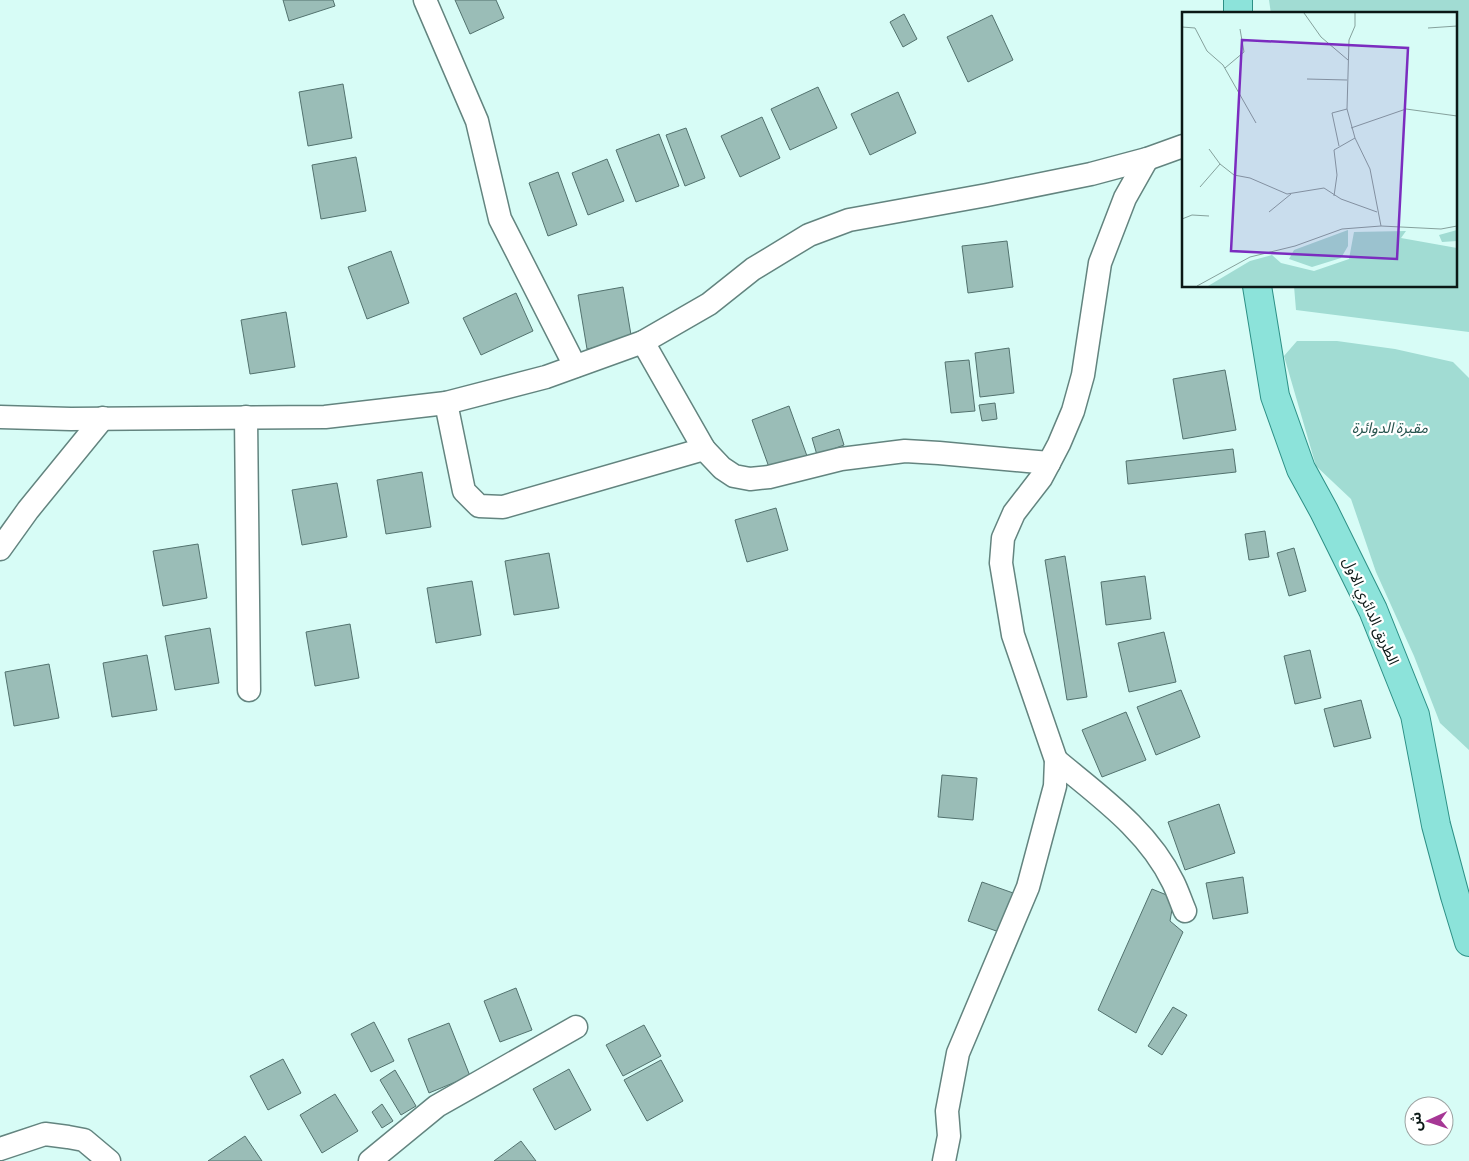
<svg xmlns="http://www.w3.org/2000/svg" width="1469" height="1161" font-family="Literata,'Noto Sans Arabic',serif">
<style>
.green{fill:#a1dcd3}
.building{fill:#9abdb7;stroke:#52726e}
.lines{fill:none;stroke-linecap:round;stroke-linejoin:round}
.minor-casing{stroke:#63847f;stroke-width:25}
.primary-casing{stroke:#2d9086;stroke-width:30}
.minor{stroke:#fff;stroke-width:22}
.primary{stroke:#8ce3da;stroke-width:28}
.labels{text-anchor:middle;stroke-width:4.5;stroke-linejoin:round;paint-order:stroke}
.park-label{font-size:15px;font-style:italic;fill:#27544e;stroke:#fff}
.street-label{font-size:15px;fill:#0b1816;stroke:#fff}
.inset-road{fill:none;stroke:#85a19c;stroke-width:1}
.view{fill:#7b2cbf;fill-opacity:0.15;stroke:#7b2cbf;stroke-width:2.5}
.inset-edge{fill:none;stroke:#0b1816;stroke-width:2.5}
</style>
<rect width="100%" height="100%" fill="#d7fcf6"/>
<g class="green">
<polygon points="1269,0 1469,0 1469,332 1296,310 1294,286 1455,286 1455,14 1271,14"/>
<polygon points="1297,341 1337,341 1395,349 1453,362 1469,378 1469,750 1440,723 1414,656 1376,572 1351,499 1316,466 1284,356"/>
</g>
<g class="building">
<polygon points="283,0 333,0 335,6 289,21"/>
<polygon points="455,0 496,0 504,18 470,34"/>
<polygon points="904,14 917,39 903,47 890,22"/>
<polygon points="992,15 1013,60 968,82 947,37"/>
<polygon points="343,84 352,138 308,146 299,92"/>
<polygon points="818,87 837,128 790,150 771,109"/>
<polygon points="898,92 916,133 870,155 851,114"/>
<polygon points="762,117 780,158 740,177 721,136"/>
<polygon points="686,128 705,178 685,186 666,135"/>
<polygon points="659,134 679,186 636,202 616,150"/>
<polygon points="356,157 366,211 321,219 312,165"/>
<polygon points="607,159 624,201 588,215 572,173"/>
<polygon points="558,172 577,225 548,236 529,183"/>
<polygon points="1007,241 1013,287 968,293 962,246"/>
<polygon points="391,251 409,303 367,319 348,267"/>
<polygon points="623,287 632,341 587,349 578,295"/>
<polygon points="516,293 533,331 481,355 463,318"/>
<polygon points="286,312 295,367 250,374 241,320"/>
<polygon points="1009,348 1014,393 980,397 975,353"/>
<polygon points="969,360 975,411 951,413 945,362"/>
<polygon points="1225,370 1236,430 1183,439 1173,379"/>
<polygon points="995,403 997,419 982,421 979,405"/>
<polygon points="789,406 807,456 770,470 752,420"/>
<polygon points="839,429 844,445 817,455 812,438"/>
<polygon points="1233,449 1236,472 1128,484 1126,461"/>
<polygon points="422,472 431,527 386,534 377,480"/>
<polygon points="337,483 347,537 302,545 292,490"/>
<polygon points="776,508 788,550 747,562 735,520"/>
<polygon points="1265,531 1269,557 1249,560 1245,534"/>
<polygon points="198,544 207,598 163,606 153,551"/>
<polygon points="1294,548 1306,591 1289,596 1277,553"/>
<polygon points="549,553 559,608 514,615 505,561"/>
<polygon points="1065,556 1087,697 1067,700 1045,560"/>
<polygon points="1145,576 1151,619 1106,625 1101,582"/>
<polygon points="472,581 481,635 436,643 427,588"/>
<polygon points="350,624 359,678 315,686 306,632"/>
<polygon points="210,628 219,683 175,690 165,636"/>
<polygon points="1164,632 1176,682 1129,692 1118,643"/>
<polygon points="1310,650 1321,698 1295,704 1284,656"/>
<polygon points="147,655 157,710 112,717 103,663"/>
<polygon points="49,664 59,718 14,726 5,672"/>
<polygon points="1181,690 1200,737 1156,755 1137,707"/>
<polygon points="1361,700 1371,738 1334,747 1324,709"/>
<polygon points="1126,712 1146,760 1102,777 1082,730"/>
<polygon points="942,775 977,778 973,820 938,817"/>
<polygon points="1219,804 1235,853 1185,870 1168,822"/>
<polygon points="1243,877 1248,913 1213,919 1206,883"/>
<polygon points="982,882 1016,894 1002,933 968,921"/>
<polygon points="1152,889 1174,898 1170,921 1183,932 1136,1033 1098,1010"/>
<polygon points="516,988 532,1030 500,1042 484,1001"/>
<polygon points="1173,1007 1187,1015 1162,1055 1148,1046"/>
<polygon points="374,1022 394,1061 371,1072 351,1034"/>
<polygon points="449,1023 470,1076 429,1093 408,1039"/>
<polygon points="644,1025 661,1056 623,1076 606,1045"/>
<polygon points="283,1059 301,1093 268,1110 250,1076"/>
<polygon points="661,1060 683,1101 647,1121 624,1080"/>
<polygon points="569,1069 591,1110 555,1130 533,1089"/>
<polygon points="395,1070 416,1106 401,1115 380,1080"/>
<polygon points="335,1094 358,1131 322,1153 300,1115"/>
<polygon points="382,1104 393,1121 382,1128 372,1112"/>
<polygon points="245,1136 262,1161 208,1161"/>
<polygon points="521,1141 536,1161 494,1161"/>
</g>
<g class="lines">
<g class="minor-casing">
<g id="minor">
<polyline points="425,0 477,121 500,219 575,366"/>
<polyline points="643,342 704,449 722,468 734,476 750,479 769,477 841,459 905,451 939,453 1049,463"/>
<polyline points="446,403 464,491 479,506 503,507 704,449"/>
<polyline points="0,417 71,419 325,417 446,403 546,377 643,342 709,304 753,269 809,235 849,220 987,195 1091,174 1147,159 1183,146"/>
<polyline points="246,417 249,690"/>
<polyline points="0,549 28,510 103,418"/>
<path d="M1056,760C1099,796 1148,830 1173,882C1178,892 1181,902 1185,911"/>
<polyline points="0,1149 45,1134 68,1137 84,1140 109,1161"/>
<polyline points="370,1161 437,1106 576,1027"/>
<polyline points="944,1161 949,1136 947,1111 958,1053 1028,887 1055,786 1056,760 1013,635 1001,563 1003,538 1014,513 1041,478 1049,463 1059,444 1073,411 1083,375 1100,263 1125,198 1147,159"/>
</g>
</g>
<g class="primary-casing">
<g id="primary">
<polyline points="1238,0 1238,14"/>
<polyline points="1257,286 1275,396 1301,469 1324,511 1373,610 1415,715 1436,825 1455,896 1469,942"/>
</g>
</g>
<use href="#minor" class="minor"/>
<use href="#primary" class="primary"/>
</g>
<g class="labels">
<g class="park-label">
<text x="1390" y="433">مقبرة الدوائرة</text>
</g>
<g class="street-label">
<text transform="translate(1371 611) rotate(66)" y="5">الطريق الدائري الاول</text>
</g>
</g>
<g transform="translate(1182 12)">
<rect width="275" height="275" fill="#d7fcf6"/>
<path d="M166,218V234L159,246L130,255L107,247L112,238ZM275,218V229L260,230L257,223ZM224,219L219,226L275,236V274H26L68,249L90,243L99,251L132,259L167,247L172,220Z" fill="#a1dcd3"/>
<path class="inset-road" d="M122,1L139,25L166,48M173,1V14L167,28L165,97L173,126L188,157L199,214M0,15L13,16L25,39L41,53L74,111M246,16L275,14M43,56L62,40L58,17M125,67L165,68M169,116L224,97L275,104M157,134L150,101L165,97M27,137L38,152L52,163L68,166L105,182L142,176L159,187L195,200M18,175L38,152M152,184L155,163L152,138L173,126M87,200L109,182M0,207L10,203L27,204M15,274L68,245L113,234L160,217L199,214L259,217L275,214"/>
<path class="view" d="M60,28L226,36L215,247L49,239Z"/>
<rect width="275" height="275" class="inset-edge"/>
</g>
<g transform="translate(1429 1121) rotate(267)"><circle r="24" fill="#ffffff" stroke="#9da3a2"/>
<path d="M0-4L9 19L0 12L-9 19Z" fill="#a63795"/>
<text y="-8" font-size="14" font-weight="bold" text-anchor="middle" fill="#0b1816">ش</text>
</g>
</svg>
